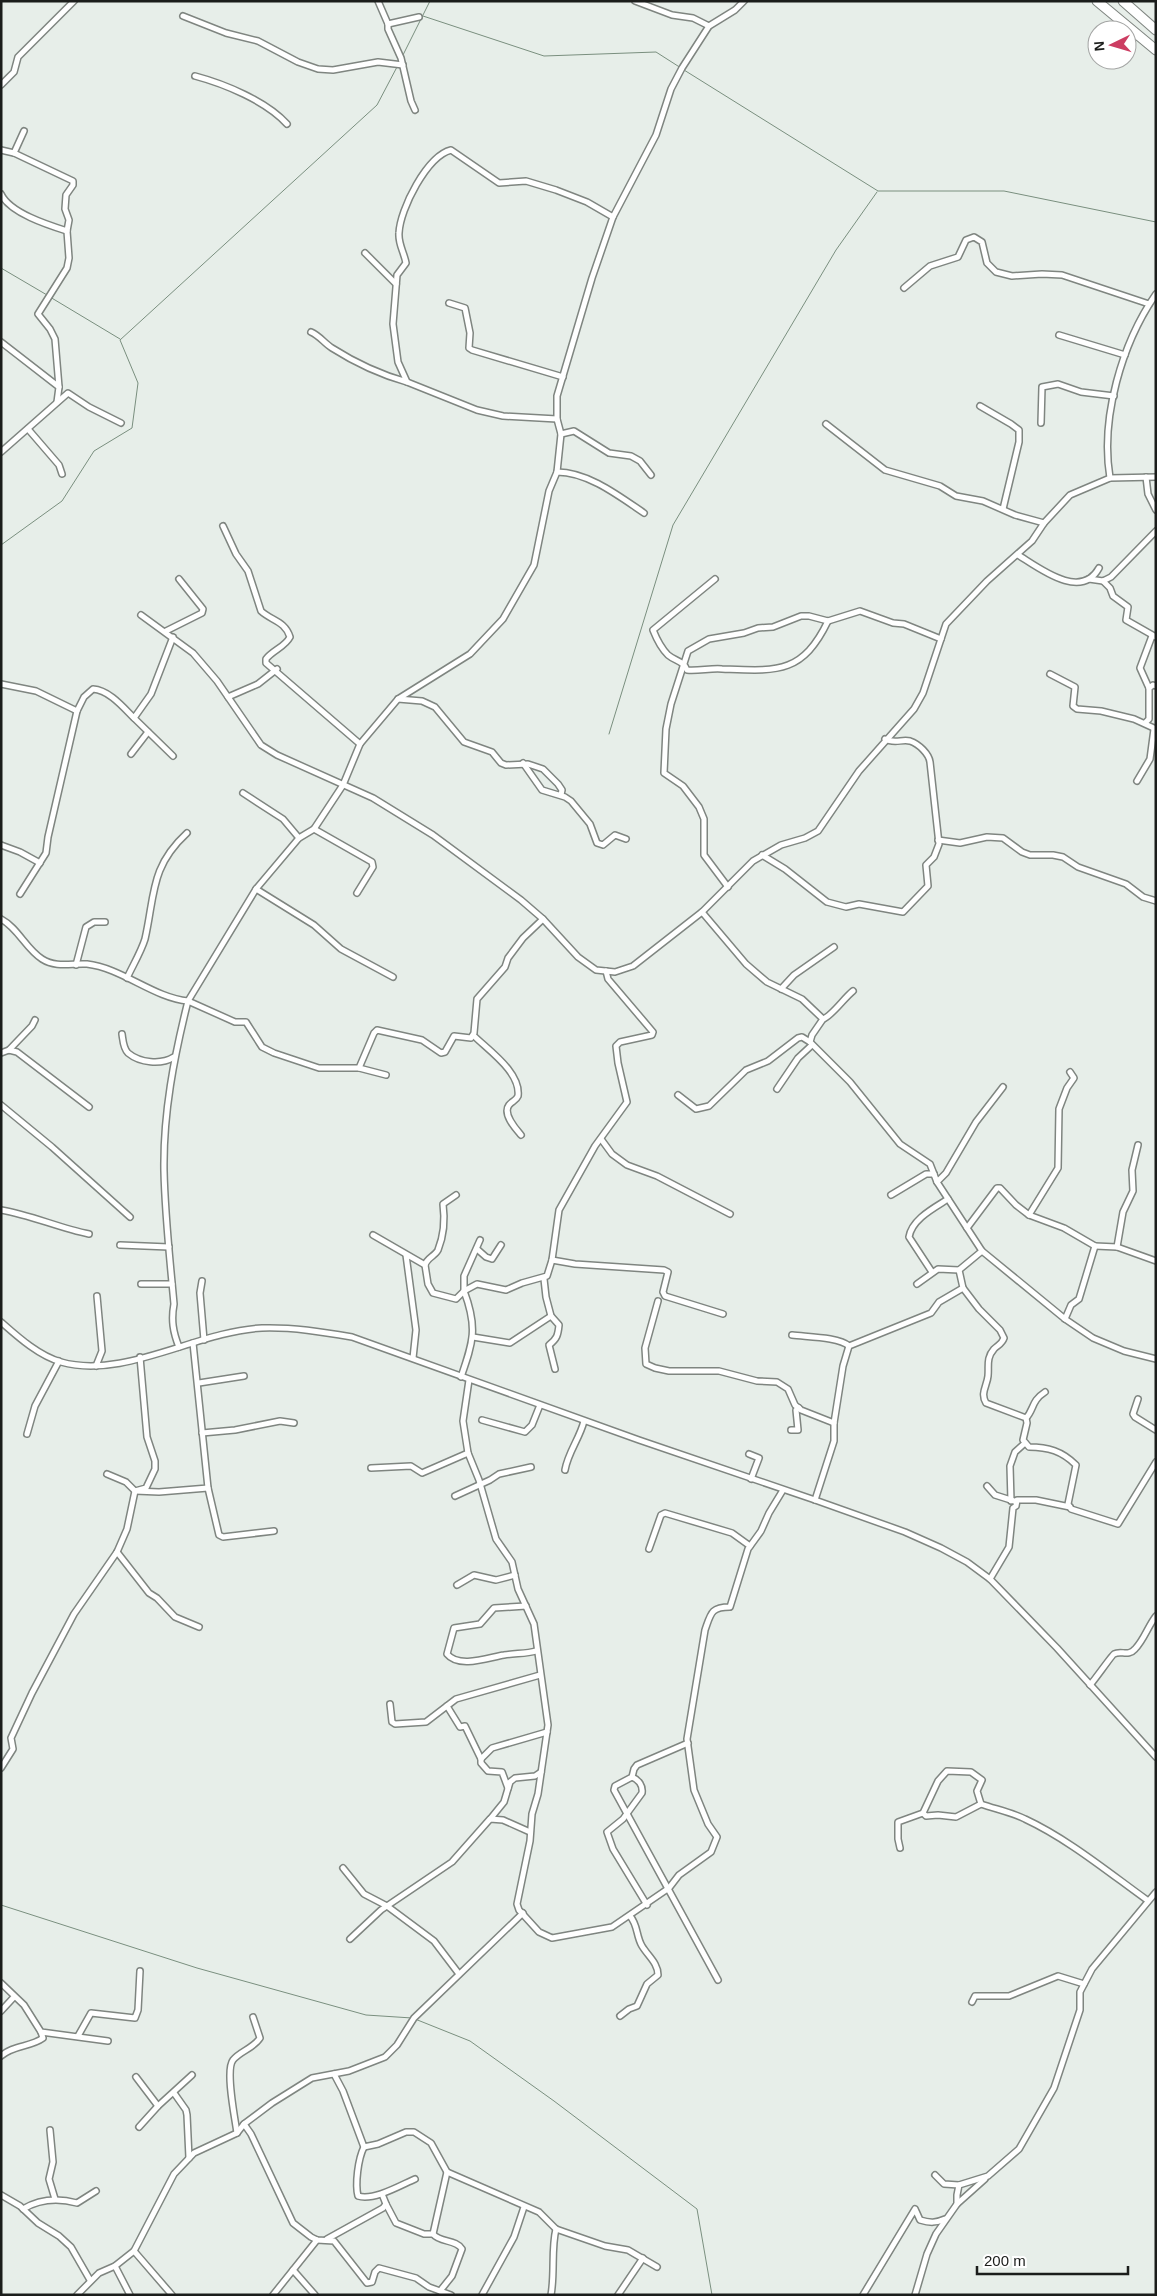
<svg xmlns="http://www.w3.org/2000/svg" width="1157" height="2296" font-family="Helvetica,sans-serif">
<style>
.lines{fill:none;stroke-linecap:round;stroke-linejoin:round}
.stream{stroke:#7a8f7f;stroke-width:1}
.street-casing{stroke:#7f8580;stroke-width:8}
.highway-casing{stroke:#7f8580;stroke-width:11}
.street{stroke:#fff;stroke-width:5}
.highway{stroke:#fff;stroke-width:9}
</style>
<rect width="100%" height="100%" fill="#e7eee9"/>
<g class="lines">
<g class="stream">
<polyline points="423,16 544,56 656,52 681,68"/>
<polyline points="402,57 430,1"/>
<polyline points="684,70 878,191 1004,191 1156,222"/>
<polyline points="1,268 47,295"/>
<polyline points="50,297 120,339"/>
<polyline points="1,545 62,501 94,451 132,428 138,383 120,340 377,105 397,67"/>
<polyline points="609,734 673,525 836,250 877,192"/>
<polyline points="1,1905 197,1968 366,2015 412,2018"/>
<polyline points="415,2019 470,2041 554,2101 697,2209 712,2295"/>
</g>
<g class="street-casing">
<g id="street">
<polyline points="378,1 388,24 419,17"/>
<polyline points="635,1 672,15 693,18 709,26"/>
<polyline points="183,16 226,33 258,41 298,62 318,69 333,70 378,62 403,65"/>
<polyline points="388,24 388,29 401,58 411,101 415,110"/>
<path d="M195,76C225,84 266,101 287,124"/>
<polyline points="1,85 14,72 18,57 74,1"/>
<polyline points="24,131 14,153 73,181 73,185 66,195 65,209 69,220 67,231 69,258 67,268 38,314 50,329 55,339 59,387"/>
<polyline points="1,150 14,153"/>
<path d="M1,194C10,213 48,225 67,231"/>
<polyline points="365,253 396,284"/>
<polyline points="904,288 930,266 958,257 966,240 974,237 982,242 987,263 996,272 1012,276 1042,274 1062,275 1149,304"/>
<polyline points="449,303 465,308 470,333 469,348 472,350 563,377"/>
<path d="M311,332C320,336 324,343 332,348C354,362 382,375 407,382"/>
<polyline points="1059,335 1125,355"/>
<polyline points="1,342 59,387 57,402"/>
<polyline points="980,406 1011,424 1019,430 1019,442 1003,509"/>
<path d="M557,419L503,416L477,410L407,382L398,362L393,324L397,275L406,263C404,252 398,244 399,233C400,209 427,156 451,150L499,183L526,181L556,190L587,202L613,217"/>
<polyline points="1041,423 1042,387 1058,384 1081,392 1114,396"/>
<polyline points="826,424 885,470 940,486 956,496 983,501 1015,515 1044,523"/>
<polyline points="28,429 59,465 62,474"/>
<polyline points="561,434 574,431 609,453 631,456 640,461 651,475"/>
<polyline points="1,452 68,393 89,407 121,423"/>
<path d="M557,472C588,472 619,496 644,513"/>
<polyline points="1146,477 1148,494 1156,510"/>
<polyline points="1110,478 1156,477"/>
<path d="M223,526L236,554L248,571L261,611C272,621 285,621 290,637C285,647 273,650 266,659V663L360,744"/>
<path d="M1018,555C1039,568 1081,601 1099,568"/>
<path d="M715,579L653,630C657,640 661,648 668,655C675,661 684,661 687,670C699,671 711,668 722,669C776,671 802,675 828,621"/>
<polyline points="1089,579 1103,581 1111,577 1156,531"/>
<polyline points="1103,581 1110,588 1113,596 1128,607 1126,620 1156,637"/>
<path d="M141,615L193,653L217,681L261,745L277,755L373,798L433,835L521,900L543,919L578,957L596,970L615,972L633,966L702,912L753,861L781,845L805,838L818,831L859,771L914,709L923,693L946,624L987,581L1032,541L1044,523L1070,495L1110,478C1100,418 1122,343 1156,294"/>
<polyline points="166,631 202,613 203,609 179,579"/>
<polyline points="1050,674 1075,687 1073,706 1077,709 1101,711 1134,719 1156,729"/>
<polyline points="1,684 36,691 77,711"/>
<polyline points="1149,688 1140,668 1152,636"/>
<polyline points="228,697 258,684 277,669"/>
<polyline points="398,699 422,701 435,707 464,742 492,752 501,763 506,765 528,764 543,769 558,784 562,790 561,795"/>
<polyline points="134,718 173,756"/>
<polyline points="1145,723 1149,719 1149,688 1153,685 1156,686"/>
<polyline points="131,754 148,732"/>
<polyline points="523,763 542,790 565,797 571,801 590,824 597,843 603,845 615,835 626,839"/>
<polyline points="1137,781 1150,759 1154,729"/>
<polyline points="243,793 283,819 299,838"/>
<polyline points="314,829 372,862 373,867 357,893"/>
<polyline points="938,840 960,843 987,837 1003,838 1022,852 1030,855 1053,855 1063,857 1078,867 1126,884 1143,897 1156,901"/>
<polyline points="1,845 20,852 40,863"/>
<path d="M762,855L785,869L827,902L846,907L859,904L903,912L928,886L926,865L934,857L939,844L930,762C929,754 919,744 910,741C902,739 894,744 885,739"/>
<polyline points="728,887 704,855 704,819 699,807 683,786 664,773 666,729 671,704 688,651 709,639 744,633 758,628 773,627 801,616 809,616 828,621 860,611 893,623 904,624 941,639"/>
<polyline points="256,889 314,925 341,949 393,977"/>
<path d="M20,894L46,853L48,837L77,711L84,697L93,689C109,690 123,707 134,718L151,694L173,637"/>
<polyline points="702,912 746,964 767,982 802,999 823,1019 812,1035 810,1042 850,1082 900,1144 930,1164 937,1182 982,1251 1065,1319 1093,1338 1124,1351 1156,1359"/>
<path d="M1,919C18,928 26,949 42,959C56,968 72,963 87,964C122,968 154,998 188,1001L256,889L299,838L314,829L343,785L360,744L398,699L470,654L503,619L534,565L549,491L557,472L561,434L557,419V396L592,278L613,217L656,135L671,89L682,68L709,26L735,10L744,1"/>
<polyline points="76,965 86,927 94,922 105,922"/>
<path d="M127,978C133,965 141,952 145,939C155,895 150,867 187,833"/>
<polyline points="781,989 794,975 834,947"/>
<path d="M823,1019C832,1016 844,998 853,991"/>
<path d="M122,1034C123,1040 123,1048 128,1053C140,1063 161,1065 174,1057"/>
<path d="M473,1035C488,1050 521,1072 518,1096C516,1101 512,1101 509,1105C502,1114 516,1129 521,1135"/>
<polyline points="9,1050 32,1026 35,1020"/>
<polyline points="1,1053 9,1050 17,1052 89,1107"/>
<polyline points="359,1068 386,1075"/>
<polyline points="777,1089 798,1058 812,1045"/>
<polyline points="678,1095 696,1109 709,1106 746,1070 768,1061 798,1038 802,1037 810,1042"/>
<polyline points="1,1105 52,1147 130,1217"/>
<polyline points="601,1139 612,1154 627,1165 657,1176 730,1214"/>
<polyline points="937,1182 946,1173 976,1122 1003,1087"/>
<polyline points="891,1195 926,1174 934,1174"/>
<path d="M1,1210C31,1215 59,1228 89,1234"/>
<polyline points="1029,1215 1058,1168 1059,1109 1067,1088 1074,1078 1070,1072"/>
<polyline points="967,1228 997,1188 1000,1188 1016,1205 1029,1215 1064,1228 1095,1246 1079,1299 1071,1305 1065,1319"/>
<polyline points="373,1235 425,1265 428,1284 433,1293 456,1299 464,1291 464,1276 480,1240"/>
<polyline points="120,1245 169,1247"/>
<polyline points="1095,1246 1117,1247 1156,1261"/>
<polyline points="1117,1247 1123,1212 1133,1191 1132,1170 1138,1145"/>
<polyline points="477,1249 486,1257 492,1259 501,1245"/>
<polyline points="406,1255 416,1330 413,1358"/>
<polyline points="552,1260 575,1264 664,1270 668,1272 663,1292 665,1296 723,1314"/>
<path d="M425,1265C427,1258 435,1256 438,1250C444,1235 445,1219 443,1204L456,1195"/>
<path d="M932,1272L909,1237C912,1219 934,1208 948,1199"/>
<path d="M544,1279L546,1297L551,1316L559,1325C558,1335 557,1339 549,1345L555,1369"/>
<polyline points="202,1281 200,1293 204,1340"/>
<polyline points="141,1284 172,1284"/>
<polyline points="917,1284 938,1269 959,1270"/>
<path d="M963,1288L979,1309L1000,1330L1004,1338C1002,1344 998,1345 994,1349C986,1358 989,1366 988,1376C987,1386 980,1393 986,1403L1026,1418L1027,1423L1023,1440L1029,1447C1048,1447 1062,1451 1076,1465L1068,1504L1071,1509L1118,1524L1156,1462"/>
<polyline points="658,1301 645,1348 646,1364 655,1368 669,1371 719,1371 757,1381 777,1382 788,1389 795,1405 801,1410 834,1423"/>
<path d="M1,1322C18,1337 39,1356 61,1362C124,1380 197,1331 262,1328C292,1327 323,1332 352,1337L639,1440L815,1500L905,1532L941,1548L967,1562L990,1579L1057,1648L1156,1757"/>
<path d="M792,1335C808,1337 839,1337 849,1346"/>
<polyline points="473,1337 510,1343 551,1316"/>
<path d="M179,1347C173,1332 171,1320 174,1304C170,1260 165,1216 164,1171C163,1114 174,1057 188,1001L235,1022H246L262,1047L274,1053L319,1068H359L374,1033L377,1030L422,1040L441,1053L445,1052L454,1036L471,1038L474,1033L477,999L505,967L508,958L523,938L543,919"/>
<polyline points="96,1366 102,1351 97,1296"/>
<path d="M461,1377C473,1342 478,1328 464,1291L477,1284L506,1290L522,1283L547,1276L552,1260L559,1210L595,1146L627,1102L618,1063L616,1046L620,1042L652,1035L653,1032L608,979L606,971"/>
<path d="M469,1380L463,1421L468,1453L479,1480L496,1539L512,1562L518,1589L534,1624L548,1725L538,1794L532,1814L530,1841L517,1904L519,1910L539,1932L552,1938L612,1927L669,1888L679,1875L711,1852L717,1837L708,1824L694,1790L687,1739L705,1630C711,1613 711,1607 730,1607L748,1549L761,1531L769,1513L783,1490"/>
<polyline points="199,1383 244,1376"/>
<polyline points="1138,1399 1133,1414 1135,1417 1156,1430"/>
<path d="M1026,1418C1034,1410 1031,1401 1045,1392"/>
<polyline points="482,1420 525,1432 532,1425 540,1405"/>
<polyline points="791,1430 798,1430 796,1410 799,1408"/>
<polyline points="202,1433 235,1430 280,1421 294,1423"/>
<polyline points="27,1434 35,1406 59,1361"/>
<polyline points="749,1454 759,1458 751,1479"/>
<polyline points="371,1468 411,1466 422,1473 468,1453"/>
<path d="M565,1470C568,1452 580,1438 584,1421"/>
<polyline points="107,1474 126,1482 135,1491 159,1492 208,1488 193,1343"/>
<polyline points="987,1486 995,1495 1014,1501"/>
<polyline points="208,1488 219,1535 223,1537 274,1531"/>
<polyline points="455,1496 490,1480 499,1474 531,1467"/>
<polyline points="815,1500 834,1441 834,1423 843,1366 849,1346 931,1313 939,1302 963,1288 959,1270 982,1251"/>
<polyline points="1011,1501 1010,1466 1015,1452 1025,1443"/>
<polyline points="649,1549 661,1515 665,1513 732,1533 750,1546"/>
<polyline points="117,1552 149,1593 157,1598 175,1617 199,1627"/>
<polyline points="990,1579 1009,1547 1013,1508 1016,1506 1017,1500 1036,1500 1070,1507"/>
<polyline points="457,1585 474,1575 496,1580 515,1575"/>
<path d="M526,1606L494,1608L480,1624L454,1628L447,1654C459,1669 490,1657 504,1655C515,1653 526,1654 536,1651"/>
<path d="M1090,1685C1094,1681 1112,1655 1114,1654C1121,1650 1128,1657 1135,1649C1144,1640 1148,1626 1156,1616"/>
<polyline points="390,1704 392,1722 395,1724 426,1722 456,1699 540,1675"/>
<polyline points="447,1706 460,1727 465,1726 481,1759"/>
<polyline points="688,1743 637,1765 634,1769 632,1777 615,1786 614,1790 718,1980"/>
<polyline points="1,1768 13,1749 11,1738 32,1693 74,1614 117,1552 127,1529 135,1491 146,1488 155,1469 155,1461 147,1437 140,1357"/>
<path d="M632,1777C639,1780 643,1786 642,1793L623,1819L607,1832L613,1849L647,1905"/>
<polyline points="508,1788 502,1772 488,1771 481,1763 481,1759 492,1748 547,1732"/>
<polyline points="923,1813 926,1816 938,1815 956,1817 981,1804"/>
<polyline points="491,1818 504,1802 510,1782 515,1778 535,1776 541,1772"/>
<path d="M900,1848L898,1839V1822L923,1813L938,1781L947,1771L971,1772L982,1780L977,1791L981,1804C995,1809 1011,1812 1025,1819C1068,1839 1108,1872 1147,1900"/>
<polyline points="343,1868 364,1894 387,1906 434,1941 459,1974"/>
<polyline points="350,1939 381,1910 452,1862 490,1819 503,1820 530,1832"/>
<polyline points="1,1983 24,2005 41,2032 108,2041"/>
<polyline points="972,2002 975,1996 1009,1996 1058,1976 1084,1984"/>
<polyline points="1,2011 14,1997"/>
<path d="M620,2016L629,2009L637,2006L647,1984L658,1975C658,1963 648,1956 642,1946C636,1936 638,1925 630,1916"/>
<polyline points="78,2036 91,2013 135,2018 138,2010 140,1971"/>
<path d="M1,2056C13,2045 31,2047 43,2038L41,2032"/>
<polyline points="334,2074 343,2091 364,2147 378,2144 406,2132 414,2132 431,2143 447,2172 539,2212 556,2229 605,2246 628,2250 657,2267"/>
<polyline points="136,2077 158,2106"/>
<polyline points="174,2093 186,2110 187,2115 189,2158"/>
<polyline points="244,2124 251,2134 293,2223 311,2237 317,2240 334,2241 367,2283 372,2282 375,2272 379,2268 416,2278 429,2287 451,2295"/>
<polyline points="139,2127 158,2106 192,2075"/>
<polyline points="50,2130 53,2162 49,2179 55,2199"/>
<path d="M237,2133C235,2118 225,2070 233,2060C240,2051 254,2048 260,2038L253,2017"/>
<path d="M364,2147C358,2159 355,2184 358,2196C374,2201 401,2185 415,2179"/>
<polyline points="935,2175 944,2184 959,2185"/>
<polyline points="1,2195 20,2206 38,2223 59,2236 71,2247 90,2280"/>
<polyline points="386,2204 396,2223 424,2234 433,2234"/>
<polyline points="957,2204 985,2179"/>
<path d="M23,2209C40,2199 58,2198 77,2203L96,2191"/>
<polyline points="327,2239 383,2208 386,2204 382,2194"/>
<polyline points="134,2251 172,2295"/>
<polyline points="115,2266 130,2295"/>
<polyline points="293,2270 315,2295"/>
<path d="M440,2291L452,2276L462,2249C456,2239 440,2243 433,2234L447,2172"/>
<polyline points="77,2295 99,2273 115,2266 134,2251 174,2174 194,2153 237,2133 244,2124 272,2103 312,2078 349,2071 385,2057 397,2045 414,2018 523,1913"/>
<polyline points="273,2295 317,2240"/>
<polyline points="482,2295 514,2237 524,2207"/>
<path d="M551,2295C555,2273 551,2249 556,2229"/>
<polyline points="618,2295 643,2258"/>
<path d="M863,2295L915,2209L920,2220C930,2223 936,2223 945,2219"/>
<polyline points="915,2295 927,2254 936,2234 957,2204 957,2195 959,2185 988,2176 1019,2149 1054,2088 1080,2010 1080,1992 1092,1969 1156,1892"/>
</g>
</g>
<g class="highway-casing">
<g id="highway">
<polyline points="1097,1 1156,50"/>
<polyline points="1123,1 1156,30"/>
</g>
</g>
<use href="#street" class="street"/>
<use href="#highway" class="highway"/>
</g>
<rect width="1157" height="2296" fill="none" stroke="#1b1d1b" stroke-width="5"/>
<g transform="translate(1112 45) rotate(265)"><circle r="24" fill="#ffffff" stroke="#a4a5a4"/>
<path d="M0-4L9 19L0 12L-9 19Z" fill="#cc3d62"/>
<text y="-8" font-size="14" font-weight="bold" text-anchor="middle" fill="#1b1d1b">N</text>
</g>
<path d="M977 2266v8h151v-8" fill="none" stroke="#1b1d1b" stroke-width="2.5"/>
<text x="984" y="2266" font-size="15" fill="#1b1d1b" stroke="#ffffff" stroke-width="4" paint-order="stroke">200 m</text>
</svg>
